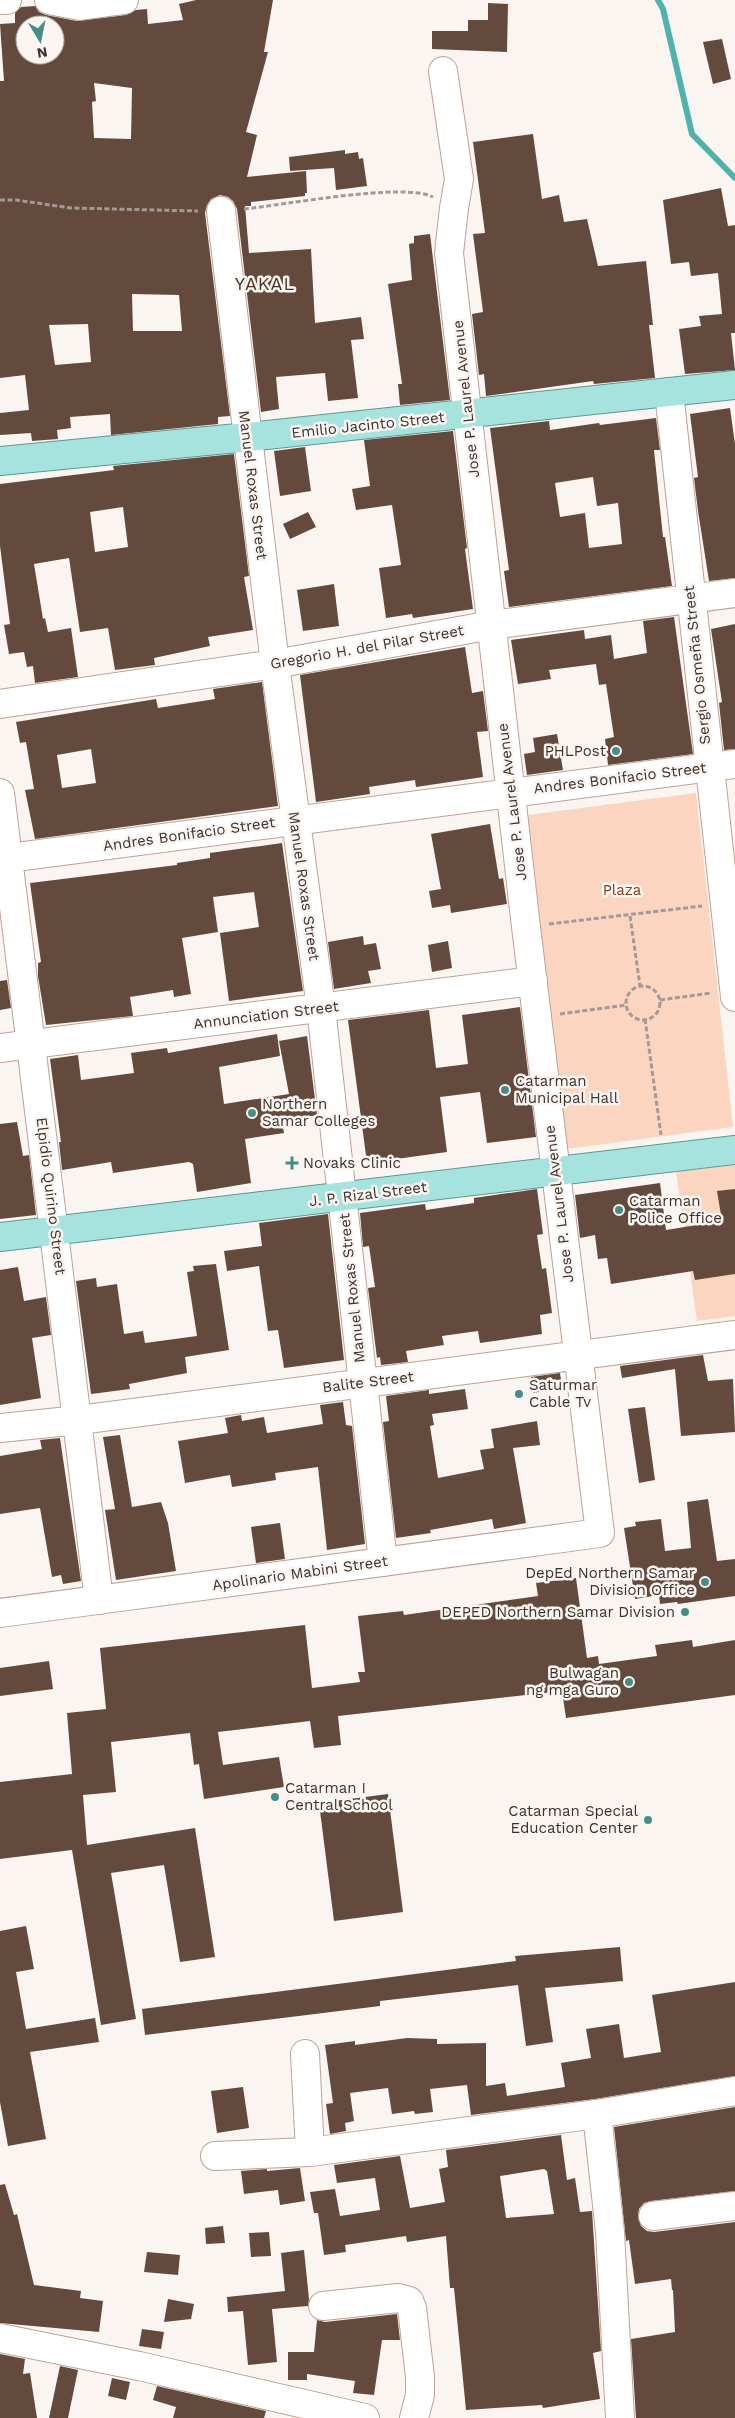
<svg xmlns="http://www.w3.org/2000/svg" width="735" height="2418" font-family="'Work Sans',sans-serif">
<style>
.green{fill:#fbd5c0}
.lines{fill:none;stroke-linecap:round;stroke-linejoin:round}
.stream{stroke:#4fb2ab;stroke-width:6}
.building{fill:#634a3c;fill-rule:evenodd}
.minor-casing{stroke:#bfa293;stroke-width:30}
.major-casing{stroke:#5a9992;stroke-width:30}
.path{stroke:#a39a95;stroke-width:3;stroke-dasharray:5 2.5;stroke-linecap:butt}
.minor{stroke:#fff;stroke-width:28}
.major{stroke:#a6e3df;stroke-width:28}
.poi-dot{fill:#468d88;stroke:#fbf5f2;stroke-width:2}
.labels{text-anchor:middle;stroke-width:5;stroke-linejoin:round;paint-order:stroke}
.street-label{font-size:15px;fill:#3d322b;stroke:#fbf5f2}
.poi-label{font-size:15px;fill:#3d322b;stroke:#fbf5f2;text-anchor:start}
.park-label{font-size:15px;fill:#7d4119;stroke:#fbf5f2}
.quarter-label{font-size:18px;letter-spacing:1px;fill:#4b3426;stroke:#fbf5f2}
</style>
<rect width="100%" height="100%" fill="#fbf5f2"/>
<g class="green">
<polygon points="696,793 733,1127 566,1149 528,815"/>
<polygon points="735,1165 735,1316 697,1321 676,1172"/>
</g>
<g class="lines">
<polyline class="stream" points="658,0 663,9 692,134 735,178"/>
</g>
<g class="building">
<path d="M196,0H273L264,52H268L246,132L257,135L247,177L306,171L307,193H305V196L251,202V206H245L249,253L311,249L315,323L361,317L364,339L351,340L358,398L328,401L325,373L276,377L279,409L261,412L237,209L233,201L228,197L220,195L211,199L207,205L205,213L230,416L218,417V424L111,435L110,414L70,417L71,428L57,430L58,439L32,441L31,433L0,435V413L29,410L25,375L0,378V81H4L0,24L15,23V13L21,7L35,6L39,12L46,15L77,21L126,15L136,10L147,9L148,24L183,20L179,4ZM25,25H55V55H25ZM94,83L132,88L131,139L94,138L92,102L96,101ZM132,294L179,295L182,331H133ZM88,324L91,362L55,365L49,325Z"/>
<polygon points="488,3 508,4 507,52 432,49 432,31 468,31 468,20 488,20"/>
<polygon points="722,39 731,79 713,84 703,42"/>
<polygon points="533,134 542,199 559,195 564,222 587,219 598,266 646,261 653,325 649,325 655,378 594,384 593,381 486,396 484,374 479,375 472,314 483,312 473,234 485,233 473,142"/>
<polygon points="345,150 345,154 358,152 359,159 363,158 367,186 336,190 334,168 290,171 289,157"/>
<polygon points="721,188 728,226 735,225 735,333 731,333 735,370 685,374 679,329 701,326 699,316 722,314 718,273 691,276 689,262 671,264 663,200"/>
<polygon points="430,234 450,400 400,405 398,384 402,384 388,284 412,280 409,244 414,243 414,236"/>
<polygon points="730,408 735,444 735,578 709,581 698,511 694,478 698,477 690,414"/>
<path d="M656,418L660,450H654L663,537H665L672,586L509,607L504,571L509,570L490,428L549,421L550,430L599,423L600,425ZM593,477L597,506L618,503L622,544L589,548L585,513L560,517L555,483Z"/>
<polygon points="453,431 467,548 465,549 473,609 413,618 412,614 386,618 379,568 401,565 392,505 356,510 352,489 370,486 364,440"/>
<polygon points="305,447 311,491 280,496 274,451"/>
<path d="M234,454L249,576L244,577L253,630L208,637L210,646L154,658L155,665L115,670L108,628L80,632L69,558L34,564L43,619L45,618L48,632L71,628L78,677L35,683L33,666L27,667L24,652L9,654L4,625L10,624L0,546V484L114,470L113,466ZM123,507L128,547L95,552L90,512Z"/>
<polygon points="308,512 316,527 290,539 283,524"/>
<polygon points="334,584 339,626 303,631 297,590"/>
<polygon points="674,617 693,754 608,765 605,739 614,737 606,684 599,685 596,664 549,670 551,679 518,684 511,640 584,630 585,639 611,635 614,659 647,653 643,621"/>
<polygon points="735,624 735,749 724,750 719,703 722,702 711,629"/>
<polygon points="465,647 472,693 483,691 488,731 477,732 483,777 416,787 415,780 369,787 370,794 316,802 300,675"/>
<path d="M262,682L278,806L35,839L25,790L34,789L26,742L20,743L16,722L156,699L158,708L215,699L213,689ZM91,749L96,783L62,788L57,755Z"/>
<polygon points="557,734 563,770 527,775 524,754 535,752 533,738"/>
<polygon points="490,824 499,879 503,878 507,904 451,913 450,905 432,908 429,891 441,889 431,834"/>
<polygon points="282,843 303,991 229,1001 220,933 259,927 254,892 213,897 218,932 182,938 191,994 174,997 173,990 130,997 133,1016 46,1025 38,976 38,963 41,962 30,883 177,865 177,863 210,858 210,853"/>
<polygon points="363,936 364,945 376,943 381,969 368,971 371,983 334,989 328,942"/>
<polygon points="448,941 452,968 432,972 428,945"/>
<polygon points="7,980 11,1008 0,1010 0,981"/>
<polygon points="520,1007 536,1137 487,1143 480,1092 440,1097 447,1152 367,1163 348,1020 429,1010 436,1068 468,1064 462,1015"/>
<polygon points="277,1034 280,1056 219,1067 224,1104 289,1094 279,1041 307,1036 317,1115 282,1121 284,1133 245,1139 251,1183 197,1192 193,1164 189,1162 113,1173 111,1162 62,1170 59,1142 61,1142 50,1059 78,1055 81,1080 134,1073 131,1053 167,1048 168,1053"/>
<polygon points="17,1122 23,1156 29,1155 36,1215 0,1219 0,1124"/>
<polygon points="660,1183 666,1230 722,1221 717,1191 735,1189 735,1274 695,1280 693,1271 611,1284 607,1258 598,1259 595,1235 580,1238 575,1195"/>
<polygon points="537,1189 543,1234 537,1235 542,1269 546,1268 552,1313 540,1315 542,1334 480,1343 478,1331 442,1336 444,1345 406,1351 408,1362 381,1365 380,1357 377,1358 368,1288 375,1287 369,1246 363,1247 360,1213 425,1204 426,1210 474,1203 474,1198"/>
<polygon points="328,1214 344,1360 284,1368 278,1330 268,1331 259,1266 227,1271 224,1251 262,1246 259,1223"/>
<polygon points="216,1264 229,1350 185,1357 187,1373 129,1384 130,1389 91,1394 76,1281 96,1278 97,1287 117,1284 124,1334 143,1331 145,1343 197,1336 187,1272 194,1271 193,1266"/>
<polygon points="18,1267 24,1301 46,1297 51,1335 32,1338 41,1398 0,1405 0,1270"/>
<polygon points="703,1355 708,1381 733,1379 735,1432 681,1436 675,1369 622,1378 620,1366"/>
<polygon points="560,1373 562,1388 533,1393 531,1377"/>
<polygon points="465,1389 468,1409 432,1414 434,1425 430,1426 438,1478 484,1469 480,1450 494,1448 491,1429 537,1421 540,1445 513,1448 526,1523 494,1529 492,1519 430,1530 431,1533 396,1538 383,1422 389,1421 386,1396 429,1390 429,1394"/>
<polygon points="343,1402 346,1425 352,1426 365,1544 327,1550 318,1467 275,1473 276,1480 232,1487 230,1475 185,1483 178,1441 228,1433 225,1418 241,1415 242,1421 264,1417 267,1433 323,1424 320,1405"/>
<polygon points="645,1407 655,1480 639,1483 628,1409"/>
<polygon points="120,1435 132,1507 161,1502 168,1523 176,1571 116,1580 105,1510 115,1509 103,1437"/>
<polygon points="60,1438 81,1581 63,1584 61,1575 52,1577 40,1508 0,1514 0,1456 42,1449 40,1440"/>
<polygon points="708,1499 717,1561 735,1559 735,1596 678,1604 677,1602 660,1604 659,1595 635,1599 624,1528 636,1526 635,1522 661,1519 665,1551 691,1548 687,1502"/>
<polygon points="280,1523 285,1559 256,1563 251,1527"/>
<polygon points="576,1578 587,1658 598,1656 599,1664 657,1656 655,1645 692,1640 693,1647 735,1640 735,1695 566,1718 562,1691 338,1716 341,1745 314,1748 310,1721 218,1732 223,1765 279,1757 284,1787 204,1799 199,1764 194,1765 190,1733 111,1742 116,1792 83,1795 87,1845 195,1828 215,1957 180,1962 164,1865 111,1873 136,2019 101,2025 72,1850 0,1859 0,1782 72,1774 67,1713 106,1709 100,1648 305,1625 312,1688 360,1682 358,1672 365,1672 358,1616 403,1611 404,1615 538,1596 536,1583"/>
<polygon points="49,1661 53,1689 0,1696 0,1668"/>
<polygon points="388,1794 403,1912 334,1921 319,1803"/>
<polygon points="26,1926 34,1969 16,1972 26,2029 95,2018 99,2042 30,2052 46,2139 8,2146 0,2102 0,1931"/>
<polygon points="620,1947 623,1981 545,1988 553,2042 526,2046 518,1985 380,2001 380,2006 145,2035 142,2009 516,1961 515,1956"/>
<polygon points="735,1982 735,2076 595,2099 471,2115 467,2085 430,2089 433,2112 415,2114 414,2111 392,2114 388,2088 350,2093 354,2121 345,2123 346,2131 330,2134 326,2104 333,2103 325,2045 355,2041 355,2045 407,2038 437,2039 437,2044 486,2043 486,2086 505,2083 507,2096 565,2087 561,2063 591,2058 586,2029 619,2024 624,2058 661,2052 652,1995"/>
<polygon points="243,2087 249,2128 217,2133 211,2091"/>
<polygon points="735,2107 735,2191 651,2201 644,2203 639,2209 638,2217 641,2226 647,2231 654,2232 735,2222 735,2418 636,2418 631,2339 675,2332 673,2290 672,2290 671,2279 635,2284 629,2240 626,2241 614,2127"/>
<path d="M561,2135L567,2180L575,2178L580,2212L592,2211L601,2351L593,2353L600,2399L543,2408L542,2405L466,2410L454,2288H450L446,2236L407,2242L406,2236L345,2245L346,2252L324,2255L318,2213H314L310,2192L335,2189L340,2216L380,2210L375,2178L337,2183L334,2165L400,2156L410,2208L445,2202L439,2169L448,2167L446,2150ZM544,2169L547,2171L554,2214L506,2218L500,2176Z"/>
<polygon points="300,2168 305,2201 280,2205 278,2190 244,2194 241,2171 267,2169 267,2171"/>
<polygon points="5,2184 14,2215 17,2214 34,2285 81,2291 80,2298 103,2301 99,2332 0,2323 0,2185"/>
<polygon points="223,2226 225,2243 206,2244 205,2228"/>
<polygon points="269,2232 271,2256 251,2257 249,2233"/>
<polygon points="304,2250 309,2299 308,2306 272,2309 277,2362 248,2365 243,2311 228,2312 227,2297 285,2291 281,2253"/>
<polygon points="147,2252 180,2255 178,2275 144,2272"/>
<polygon points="168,2299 194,2304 191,2319 164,2322"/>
<polygon points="397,2314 400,2340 382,2340 374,2395 353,2393 355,2381 307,2374 307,2380 288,2380 288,2352 314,2352 317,2320 325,2322"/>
<polygon points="142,2329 164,2332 161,2349 139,2346"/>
<polygon points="0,2354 25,2359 23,2374 30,2373 37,2418 0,2418"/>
<polygon points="60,2366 78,2370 68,2418 49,2418"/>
<polygon points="112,2378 130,2382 126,2400 108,2396"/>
<polygon points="157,2386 266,2411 264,2418 173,2418 176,2407 153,2400"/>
</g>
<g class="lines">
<g class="minor-casing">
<g id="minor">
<polyline points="0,0 7,0"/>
<polyline points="49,0 80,6 124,0"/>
<polyline points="221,211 275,664 321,1008 383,1562"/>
<polyline points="669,392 735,997"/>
<polyline points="0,704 275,664 492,625 735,593"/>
<polyline points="0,793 99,1600"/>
<polyline points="0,859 735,764"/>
<polyline points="0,1048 533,981"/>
<polyline points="0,1428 79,1420 735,1335"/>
<polyline points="0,1613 600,1533 526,927 449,253 454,208 459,179 443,71"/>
<polyline points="305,2054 310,2152"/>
<polyline points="597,2114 610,2232 620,2418"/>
<polyline points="215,2156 310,2152 597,2114 735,2091"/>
<polyline points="653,2216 735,2206"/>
<polyline points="323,2306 398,2298 409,2301 412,2308 420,2377 420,2395 414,2418"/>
<polyline points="0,2338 139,2366 365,2418"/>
</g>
</g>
<g class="major-casing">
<g id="major">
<polyline points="0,461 248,437 735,385"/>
<polyline points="0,1237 735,1150"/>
</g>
</g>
<g class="path">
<polyline points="0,200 16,200 71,208 198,211"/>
<path d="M244,209C283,205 405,182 433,197"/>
<polyline points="630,916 640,986"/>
<polyline points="549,924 702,906"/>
<circle cx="643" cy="1003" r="17"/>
<polyline points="660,1000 711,993"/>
<polyline points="560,1014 626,1005"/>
<polyline points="645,1019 661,1135"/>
</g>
<use href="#minor" class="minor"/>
<use href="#major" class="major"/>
</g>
<g class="poi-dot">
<circle cx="616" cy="751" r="5"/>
<circle cx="505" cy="1090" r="5"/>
<circle cx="252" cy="1113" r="5"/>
<path d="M289.5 1155.5h5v5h5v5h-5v5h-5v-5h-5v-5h5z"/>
<circle cx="619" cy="1210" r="5"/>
<circle cx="519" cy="1394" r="5"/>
<circle cx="705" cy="1582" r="5"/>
<circle cx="685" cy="1612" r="5"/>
<circle cx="629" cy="1682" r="5"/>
<circle cx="275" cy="1797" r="5"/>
<circle cx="648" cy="1820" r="5"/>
</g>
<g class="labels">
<g class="street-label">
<text transform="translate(466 399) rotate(-96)" y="5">Jose P. Laurel Avenue</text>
<text transform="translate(368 425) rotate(-6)" y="5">Emilio Jacinto Street</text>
<text transform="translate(253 485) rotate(83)" y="5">Manuel Roxas Street</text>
<text transform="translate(367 647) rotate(-10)" y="5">Gregorio H. del Pilar Street</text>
<text transform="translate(697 665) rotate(-96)" y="5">Sergio Osmeña Street</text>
<text transform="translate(620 778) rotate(-7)" y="5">Andres Bonifacio Street</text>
<text transform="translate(512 802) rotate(-97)" y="5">Jose P. Laurel Avenue</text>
<text transform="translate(189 834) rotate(-8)" y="5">Andres Bonifacio Street</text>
<text transform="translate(304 886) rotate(82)" y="5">Manuel Roxas Street</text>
<text transform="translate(266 1015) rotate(-7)" y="5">Annunciation Street</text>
<text transform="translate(368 1194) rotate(-7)" y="5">J. P. Rizal Street</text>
<text transform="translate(51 1196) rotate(83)" y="5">Elpidio Quirino Street</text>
<text transform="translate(559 1204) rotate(-97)" y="5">Jose P. Laurel Avenue</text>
<text transform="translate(352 1288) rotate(-96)" y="5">Manuel Roxas Street</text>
<text transform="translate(368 1382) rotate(-7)" y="5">Balite Street</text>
<text transform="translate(300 1573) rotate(-8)" y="5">Apolinario Mabini Street</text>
</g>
<g class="poi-label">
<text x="606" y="756" text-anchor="end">PHLPost</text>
<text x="515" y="1086">Catarman<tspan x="515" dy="17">Municipal Hall</tspan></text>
<text x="262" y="1109">Northern<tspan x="262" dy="17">Samar Colleges</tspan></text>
<text x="303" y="1168">Novaks Clinic</text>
<text x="629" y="1206">Catarman<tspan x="629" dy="17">Police Office</tspan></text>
<text x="529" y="1390">Saturmar<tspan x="529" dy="17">Cable Tv</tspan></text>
<text x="695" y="1578" text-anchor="end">DepEd Northern Samar<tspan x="695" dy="17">Division Office</tspan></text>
<text x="675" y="1617" text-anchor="end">DEPED Northern Samar Division</text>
<text x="619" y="1678" text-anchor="end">Bulwagan<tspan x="619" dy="17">ng mga Guro</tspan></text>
<text x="285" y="1793">Catarman I<tspan x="285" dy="17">Central School</tspan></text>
<text x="638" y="1816" text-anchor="end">Catarman Special<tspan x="638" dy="17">Education Center</tspan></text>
</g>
<g class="park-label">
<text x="622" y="895">Plaza</text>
</g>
<g class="quarter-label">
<text x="265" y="290">YAKAL</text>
</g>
</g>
<g transform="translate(40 40) rotate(170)"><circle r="24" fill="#fbf5f2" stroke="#afa7a2"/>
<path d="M0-4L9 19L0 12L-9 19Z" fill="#468d88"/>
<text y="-8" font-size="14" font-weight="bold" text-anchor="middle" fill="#3d322b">N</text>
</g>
</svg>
